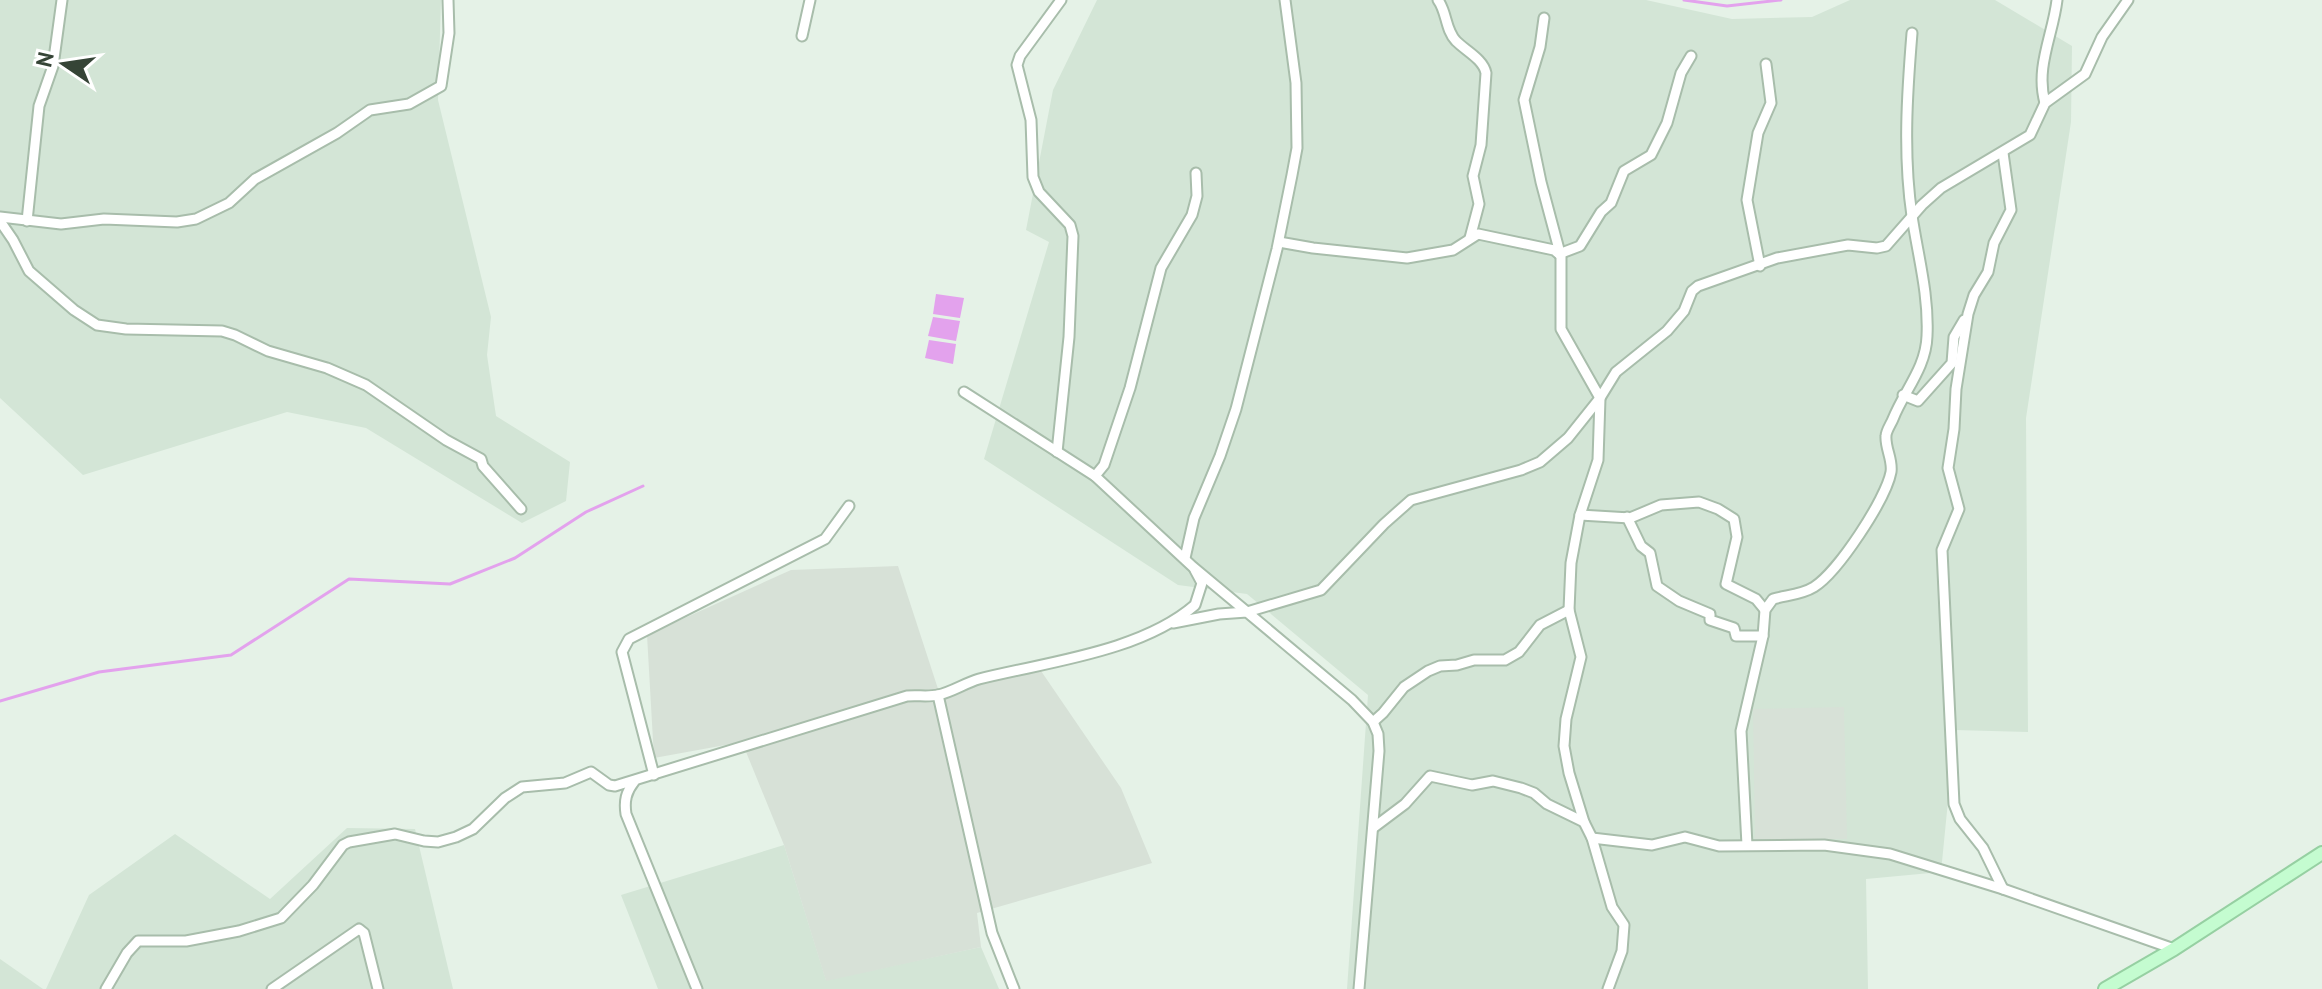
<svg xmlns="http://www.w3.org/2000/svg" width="2322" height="989" font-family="'PT Sans',sans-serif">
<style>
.residential{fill:#d3e5d6}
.industrial{fill:#d7e1d7}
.water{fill:#e3a2ed}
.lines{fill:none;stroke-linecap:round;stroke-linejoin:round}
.stream{stroke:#e3a2ed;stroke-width:3}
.minor-casing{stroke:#a8bdab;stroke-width:13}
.secondary-casing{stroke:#96d0a2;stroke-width:16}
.minor{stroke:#fff;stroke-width:9}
.secondary{stroke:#c4fcd0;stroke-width:12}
</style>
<rect width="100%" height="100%" fill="#e5f2e7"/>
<g class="residential">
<polygon points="0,0 441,0 438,100 491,317 487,355 496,416 570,462 566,501 522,523 366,428 287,412 83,475 0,398"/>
<polygon points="1097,0 1646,0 1732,19 1812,17 1850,0 1995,0 2072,46 2071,122 2026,418 2028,732 1955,730 1941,872 1866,879 1868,989 1347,989 1368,695 1247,594 1178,585 984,459 1049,242 1026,230 1053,90"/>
<polygon points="347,828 415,829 453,989 46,989 89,895 175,834 270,899"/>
<polygon points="784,845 826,980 981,947 999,989 658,989 621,895"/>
<polygon points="0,959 43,989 0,989"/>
</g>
<g class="industrial">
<polygon points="898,566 940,695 1039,668 1121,788 1152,863 977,913 981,947 826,981 784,845 742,742 654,758 647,635 791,570"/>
<polygon points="1844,707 1847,839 1755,839 1753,709"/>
</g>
<g class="water">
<polygon points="936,294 964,298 960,318 933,314"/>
<polygon points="933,317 960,321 956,341 928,336"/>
<polygon points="929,340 956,344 953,364 925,358"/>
</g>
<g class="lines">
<g class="stream">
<polyline points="1684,0 1727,6 1781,0"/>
<polyline points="0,701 99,672 231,655 349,579 450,584 515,558 586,512 643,486"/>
</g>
<g class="minor-casing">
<g id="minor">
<path d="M1438,0C1447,12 1445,29 1456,41C1466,51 1483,59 1486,73L1481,145L1473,176L1479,204L1470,238"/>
<polyline points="1544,18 1540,47 1524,100 1541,182 1561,257 1561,329 1600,398 1598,460 1580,515 1571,563 1569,610 1581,657 1566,719 1564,746 1569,773 1584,822 1592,838 1612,907 1624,925 1622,951 1608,989"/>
<polyline points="802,36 810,0"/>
<path d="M2045,103C2035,67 2053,35 2057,0"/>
<polyline points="2003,153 2011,210 1994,243 1988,272 1974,295 1968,314 1956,389 1954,429 1948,468 1959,509 1942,550 1954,804 1960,819 1983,848 2003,889"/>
<polyline points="0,217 61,224 104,219 177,222 196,219 229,203 255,179 337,133 370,110 409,104 441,86 449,33 448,0"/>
<polyline points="0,221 13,240 29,271 74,310 97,325 126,329 222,331 235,335 268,351 327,368 366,385 446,440 481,459 483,466 521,509"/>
<polyline points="27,221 39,106 53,66 62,0"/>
<polyline points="1279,242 1313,248 1407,258 1453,250 1478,234 1554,250 1559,254"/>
<polyline points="1559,254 1580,246 1601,212 1611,203 1624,171 1651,155 1667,123 1681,73 1691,56"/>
<polyline points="1760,266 1747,200 1758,133 1771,103 1766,64"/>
<polyline points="964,392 1095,476 1193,567 1247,612 1321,590 1384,524 1411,500 1521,470 1540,462 1568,438 1600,398 1616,372 1667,331 1684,311 1692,291 1698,286 1777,258 1848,245 1877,248 1886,246 1922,205 1941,188 2030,135 2045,103 2085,74 2102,37 2128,0"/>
<polyline points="1903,395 1918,401 1952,363 1954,337 1964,320"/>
<polyline points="1057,452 1069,337 1073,236 1070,225 1039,192 1033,177 1031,120 1017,65 1020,56 1061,0"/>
<polyline points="1095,476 1104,465 1130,388 1161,268 1192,215 1197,196 1196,173"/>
<polyline points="1580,515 1630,518 1661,505 1699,502 1718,509 1734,519 1737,537 1726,584 1756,599 1765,610"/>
<polyline points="1627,517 1641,546 1650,553 1657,586 1679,601 1710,614 1710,620 1734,628 1736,636 1763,636"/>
<polyline points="1185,558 1194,518 1220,456 1236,409 1277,249 1292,175 1297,148 1296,83 1285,0"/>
<polyline points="1173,623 1219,614 1247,612 1352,700 1373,722 1378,734 1379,751 1359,989"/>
<polyline points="938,695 992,933 1014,989"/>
<polyline points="1373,722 1383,713 1404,687 1428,671 1440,666 1457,665 1474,660 1505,660 1519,652 1540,625 1569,610"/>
<polyline points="654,775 622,652 629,639 825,539 849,506"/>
<path d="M634,782C626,792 624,801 626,814L697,989"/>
<polyline points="1373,828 1405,804 1430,776 1472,785 1493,781 1521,788 1534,793 1547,804 1584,822"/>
<polyline points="1592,838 1652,845 1685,837 1719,846 1824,845 1890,854 2003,889 2174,949"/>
<path d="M1747,845L1741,731L1763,636L1765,610L1773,599C1787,595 1801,595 1814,587C1838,572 1886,499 1891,472C1893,460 1885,448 1886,436C1886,431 1891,424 1893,419C1904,391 1926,368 1927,336C1929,295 1918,256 1912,216C1903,155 1907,94 1912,33"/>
<path d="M106,989L127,953L138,941H186L239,931L281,918L313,885L343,845L349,842L395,834L424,841L438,842L456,837L473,829L505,798L522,787L565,783L591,772L609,785L615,786L907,696C917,695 928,697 938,695C952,692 965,683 979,679C1046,662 1141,652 1195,605L1202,583L1195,570"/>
<polyline points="272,989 359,929 364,933 378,989"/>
</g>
</g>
<g class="secondary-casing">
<polyline id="secondary" points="2105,989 2174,949 2322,853"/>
</g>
<use href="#minor" class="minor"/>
<use href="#secondary" class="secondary"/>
</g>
<g transform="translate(64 64) rotate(283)" stroke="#ffffff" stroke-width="6" paint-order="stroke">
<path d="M0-6L14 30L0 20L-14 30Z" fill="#354436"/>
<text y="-12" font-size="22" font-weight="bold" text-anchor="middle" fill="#354436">N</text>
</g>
</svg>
